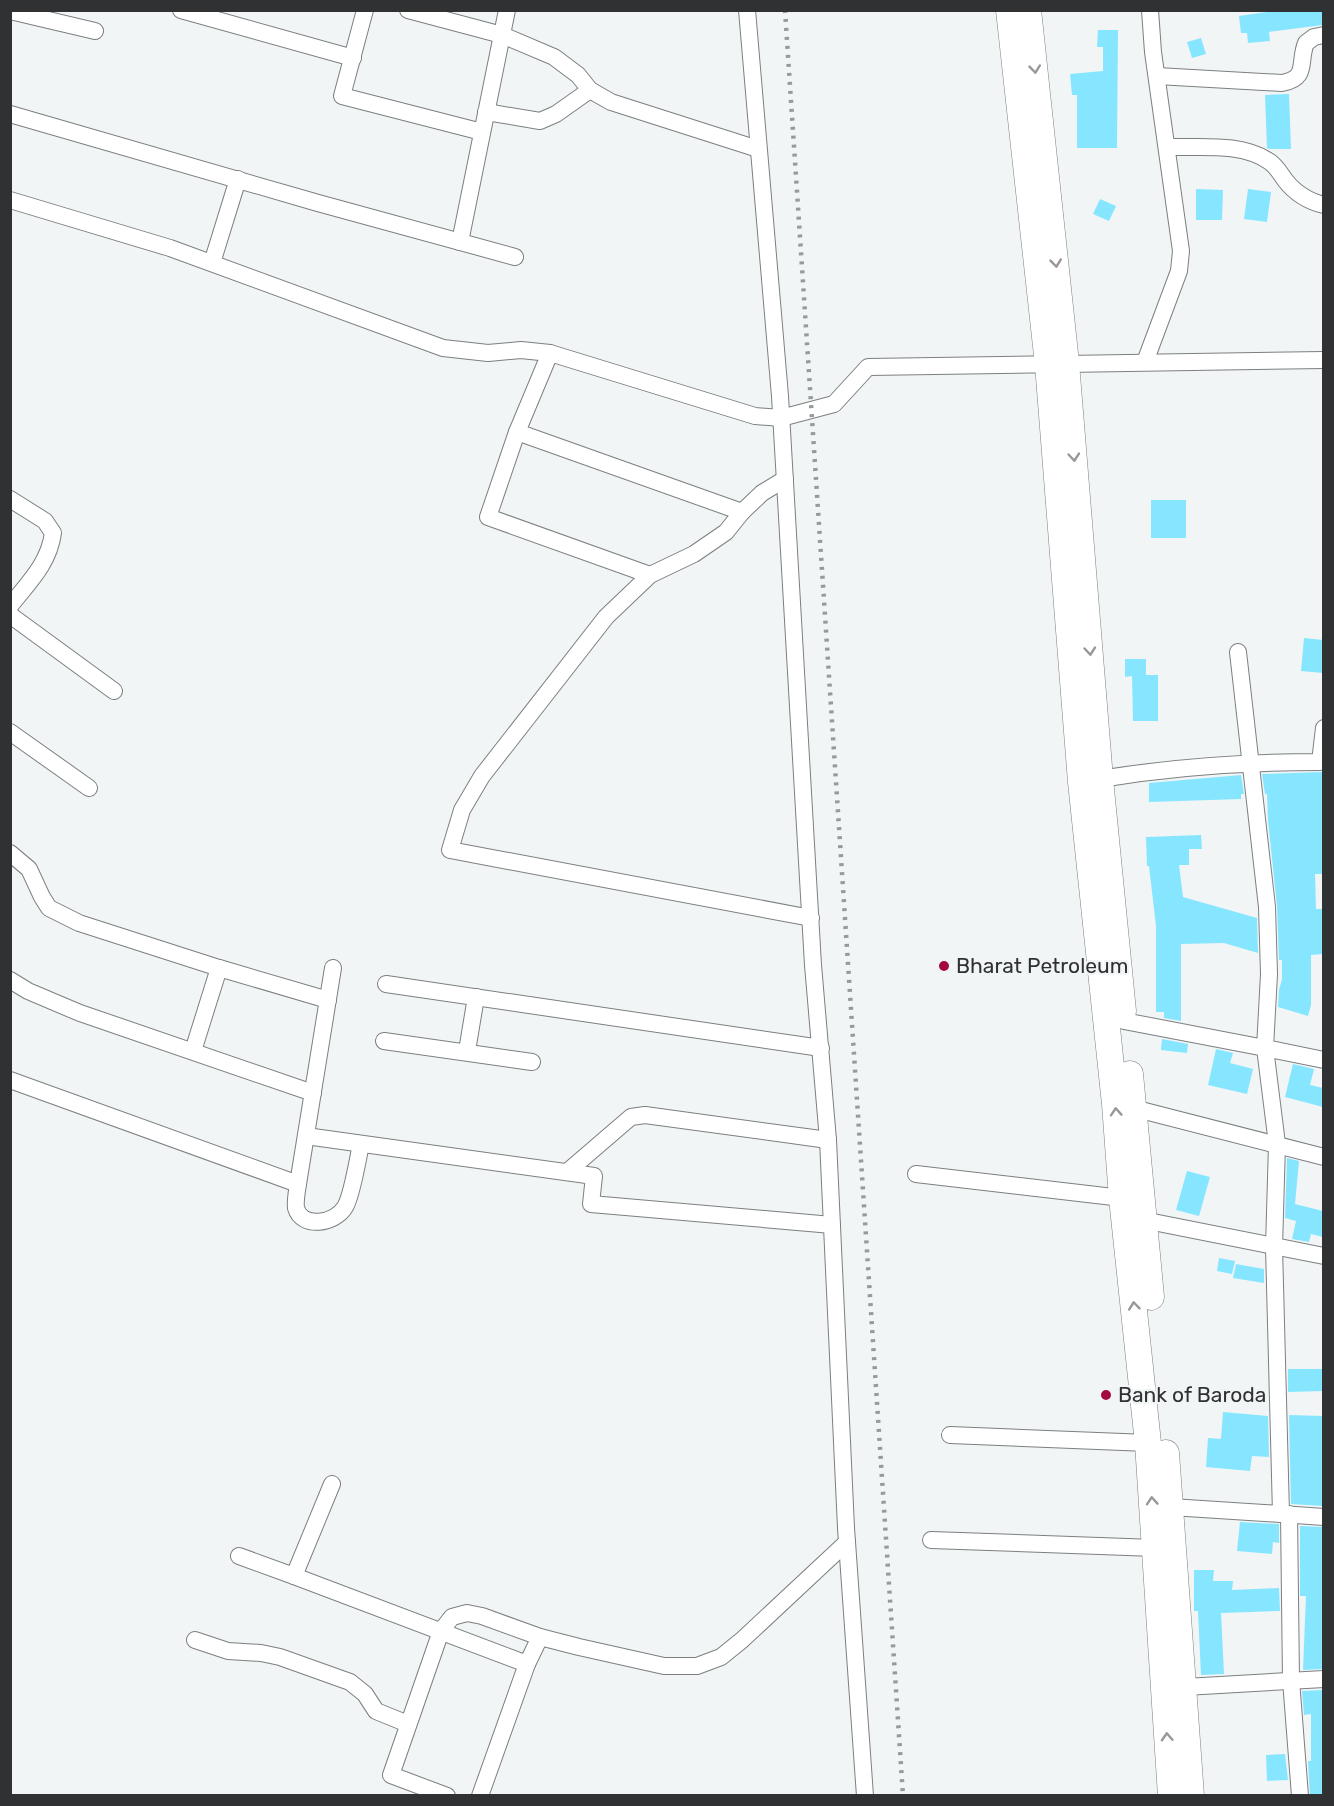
<svg xmlns="http://www.w3.org/2000/svg" width="1334" height="1806" font-family="Rubik,sans-serif">
<style>
.building{fill:#87e6ff}
.lines{fill:none;stroke-linecap:round;stroke-linejoin:round}
.street-casing{stroke:#7c7f80;stroke-width:18}
.primary-casing{stroke:#7c7f80;stroke-width:27}
.street{stroke:#fff;stroke-width:16}
.primary{stroke:#fff;stroke-width:26}
.rail{stroke:#97999a;stroke-width:4.5;stroke-dasharray:3 6;stroke-linecap:butt}
.oneway{stroke:#989898}
.poi-dot{fill:#a40a42;stroke:#f1f5f6;stroke-width:2}
.labels{text-anchor:middle;stroke-width:4.5;stroke-linejoin:round;paint-order:stroke}
.poi-label{font-size:21px;fill:#303132;stroke:#f1f5f6;text-anchor:start}
</style>
<rect width="100%" height="100%" fill="#f1f5f6"/>
<g class="building">
<polygon points="1281,10 1323,10 1323,25 1269,32 1270,41 1248,43 1247,33 1241,33 1239,16"/>
<polygon points="1098,30 1118,30 1117,148 1077,148 1077,95 1072,95 1070,74 1103,71 1103,47 1097,47"/>
<polygon points="1201,38 1206,54 1192,58 1187,42"/>
<polygon points="1289,94 1291,149 1269,149 1267,148 1265,95"/>
<polygon points="1196,189 1223,190 1222,220 1196,220"/>
<polygon points="1248,189 1271,192 1267,222 1244,219"/>
<polygon points="1100,199 1116,206 1109,221 1093,214"/>
<rect x="1151" y="500" width="35" height="38"/>
<polygon points="1304,638 1323,640 1323,673 1301,671"/>
<polygon points="1125,659 1146,659 1146,675 1158,675 1158,721 1133,721 1132,676 1125,677"/>
<polygon points="1323,772 1323,874 1315,874 1316,909 1323,909 1323,954 1311,955 1311,1005 1308,1016 1278,1007 1279,990 1282,979 1282,960 1279,960 1277,906 1268,821 1267,794 1265,794 1262,774"/>
<polygon points="1241,775 1244,794 1241,794 1241,799 1149,802 1149,783"/>
<polygon points="1201,835 1202,849 1189,849 1189,865 1179,865 1183,897 1257,918 1258,953 1224,943 1181,944 1181,1021 1164,1018 1164,1012 1156,1012 1156,926 1149,866 1147,866 1146,837"/>
<polygon points="1162,1039 1188,1044 1187,1053 1161,1050"/>
<polygon points="1216,1049 1233,1053 1230,1063 1253,1069 1247,1094 1208,1085"/>
<polygon points="1293,1064 1314,1069 1310,1085 1323,1088 1323,1107 1285,1097"/>
<polygon points="1287,1158 1299,1161 1295,1204 1323,1211 1323,1237 1311,1234 1309,1242 1292,1239 1296,1221 1285,1218"/>
<polygon points="1187,1171 1210,1177 1199,1216 1176,1210"/>
<polygon points="1219,1258 1235,1261 1232,1274 1217,1271"/>
<polygon points="1236,1264 1264,1269 1264,1283 1233,1278"/>
<polygon points="1288,1369 1323,1369 1323,1391 1288,1392"/>
<polygon points="1223,1412 1268,1416 1269,1457 1252,1456 1250,1471 1206,1467 1208,1438 1221,1439"/>
<polygon points="1289,1415 1323,1416 1323,1506 1291,1504"/>
<polygon points="1240,1522 1279,1524 1279,1543 1273,1542 1272,1554 1237,1551"/>
<polygon points="1300,1526 1323,1527 1323,1669 1303,1670 1306,1596 1300,1596"/>
<polygon points="1194,1570 1214,1570 1213,1581 1233,1581 1232,1590 1279,1588 1280,1611 1221,1613 1224,1674 1201,1675 1198,1611 1194,1611"/>
<polygon points="1323,1690 1323,1796 1310,1796 1308,1761 1311,1761 1311,1714 1304,1715 1302,1691"/>
<polygon points="1285,1754 1288,1780 1267,1781 1266,1755"/>
</g>
<g class="lines">
<g class="street-casing">
<g id="street">
<polyline points="181,10 353,58"/>
<polyline points="365,10 342,96 482,132"/>
<polyline points="408,10 502,35 554,57 578,75 590,90 611,102 758,149"/>
<polyline points="747,10 780,396 813,965 828,1140 846,1528 865,1796"/>
<polyline points="10,11 95,31"/>
<path d="M1157,76L1282,83C1309,78 1298,62 1306,43L1314,37L1324,35"/>
<polyline points="486,112 540,121 556,114 590,90"/>
<polyline points="10,114 318,203 515,257"/>
<path d="M1168,147C1200,148 1242,142 1270,162C1276,166 1280,173 1285,180C1295,193 1307,201 1324,205"/>
<polyline points="10,200 170,248 443,348 488,353 521,350 550,353 755,416 781,418 834,404 868,367 1324,360"/>
<polyline points="460,242 507,10"/>
<polyline points="212,263 238,179"/>
<polyline points="550,353 517,432 488,517 650,575"/>
<polyline points="1145,362 1179,271 1181,251 1153,52 1150,10"/>
<polyline points="517,432 742,512"/>
<polyline points="785,479 762,493 742,512 726,532 694,554 650,575 606,617 482,776 462,810 450,850 811,918"/>
<path d="M10,499L45,521L53,533C49,563 29,582 10,606"/>
<polyline points="10,615 114,691"/>
<polyline points="10,732 89,788"/>
<path d="M1100,779C1173,767 1246,762 1320,762L1324,728"/>
<polyline points="10,853 29,869 42,897 49,908 79,923 219,968 328,1000"/>
<path d="M333,968L298,1184C297,1191 295,1201 296,1208C302,1229 335,1224 345,1207C352,1196 358,1158 361,1144"/>
<polyline points="10,980 28,991 80,1013 313,1093"/>
<polyline points="386,984 821,1048"/>
<polyline points="1124,1021 1265,1048 1269,974 1267,907 1238,652"/>
<polyline points="384,1041 532,1062"/>
<polyline points="193,1051 219,968"/>
<polyline points="467,1051 476,997"/>
<polyline points="10,1080 298,1184"/>
<polyline points="1133,1108 1324,1157"/>
<polyline points="306,1136 594,1176 591,1204 832,1225"/>
<polyline points="567,1172 631,1117 645,1115 828,1140"/>
<polyline points="916,1174 1122,1198"/>
<polyline points="1143,1220 1324,1256"/>
<polyline points="950,1435 1148,1443"/>
<polyline points="332,1484 294,1576 527,1664 480,1796"/>
<polyline points="1171,1507 1281,1514 1274,1247 1277,1144 1265,1048 1324,1060"/>
<polyline points="1281,1514 1324,1517"/>
<polyline points="1289,1514 1291,1680 1300,1796"/>
<polyline points="931,1540 1155,1548"/>
<polyline points="239,1556 294,1576"/>
<polyline points="195,1640 228,1651 261,1653 280,1657 350,1682 365,1694 376,1711 408,1724"/>
<polyline points="527,1664 540,1637"/>
<polyline points="1185,1687 1324,1679"/>
<polyline points="447,1796 391,1775 441,1631 452,1617 467,1613 482,1616 540,1637 579,1647 664,1666 697,1666 721,1657 742,1640 847,1542"/>
</g>
</g>
<g class="primary-casing">
<g id="primary">
<polyline points="1009,10 1048,364 1081,782 1115,1104 1122,1198 1148,1443 1171,1796"/>
<polyline points="1028,10 1066,363 1100,779 1123,1011"/>
<polyline points="1130,1074 1151,1297"/>
<polyline points="1166,1453 1191,1796"/>
</g>
</g>
<use href="#street" class="street"/>
<use href="#primary" class="primary"/>
<polyline class="rail" points="785,10 903,1796"/>
</g>
<defs><path id="oneway-chevron" d="M-2-3.5L2.5 0L-2 3.5" fill="none" stroke-width="1.6" stroke-linecap="round" stroke-linejoin="round" transform="scale(1.5)"/></defs>
<g class="oneway">
<use href="#oneway-chevron" transform="translate(1035 69) rotate(84)"/>
<use href="#oneway-chevron" transform="translate(1056 263) rotate(84)"/>
<use href="#oneway-chevron" transform="translate(1074 457) rotate(85)"/>
<use href="#oneway-chevron" transform="translate(1090 651) rotate(85)"/>
<use href="#oneway-chevron" transform="translate(1116 1112) rotate(-94)"/>
<use href="#oneway-chevron" transform="translate(1134 1306) rotate(-96)"/>
<use href="#oneway-chevron" transform="translate(1152 1501) rotate(-94)"/>
<use href="#oneway-chevron" transform="translate(1167 1737) rotate(-93)"/>
</g>
<g class="poi-dot">
<circle cx="944" cy="966" r="6"/>
<circle cx="1106" cy="1395" r="6"/>
</g>
<g class="labels">
<g class="poi-label">
<text x="956" y="973">Bharat Petroleum</text>
<text x="1118" y="1402">Bank of Baroda</text>
</g>
</g>
<rect width="1334" height="1806" fill="none" stroke="#303132" stroke-width="24"/>
</svg>
